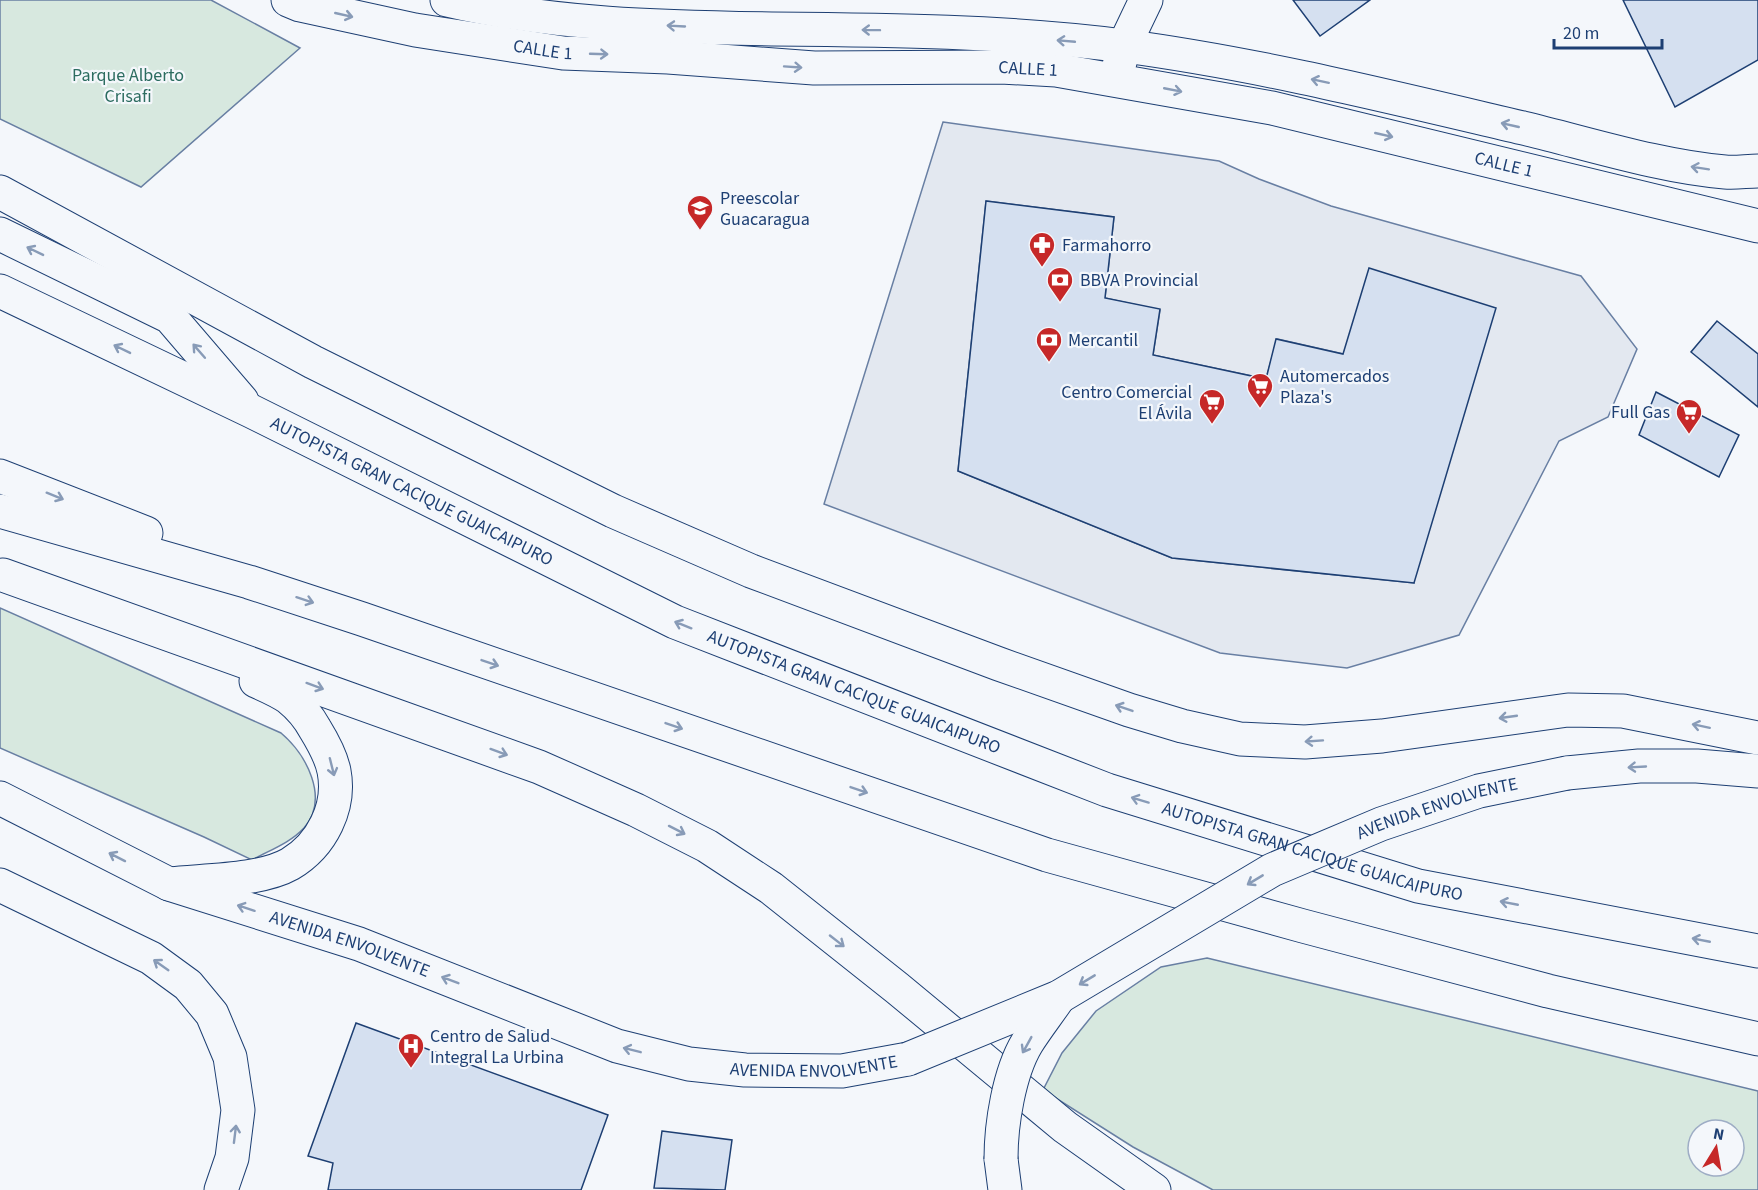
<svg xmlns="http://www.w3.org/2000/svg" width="1758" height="1190" font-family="'Source Sans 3',sans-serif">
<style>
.green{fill:#d7e8df;stroke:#687fa3;stroke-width:1.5;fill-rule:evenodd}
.parking{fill:#e3e8f0;stroke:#687fa3;stroke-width:1.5;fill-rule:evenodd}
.building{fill:#d5e0f0;stroke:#1d3f73;stroke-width:1.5}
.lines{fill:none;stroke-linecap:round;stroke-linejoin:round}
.street-casing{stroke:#1d3f73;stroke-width:35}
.primary-casing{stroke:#1d3f73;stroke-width:35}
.highway-casing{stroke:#1d3f73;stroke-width:35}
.street{stroke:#f4f7fb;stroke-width:33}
.primary{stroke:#f4f7fb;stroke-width:33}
.highway{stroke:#f4f7fb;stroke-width:33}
.primary-bridge-casing{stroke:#1d3f73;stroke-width:35;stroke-linecap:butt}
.primary-bridge{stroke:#f4f7fb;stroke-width:33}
.oneway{stroke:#889bb7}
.labels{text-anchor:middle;stroke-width:4.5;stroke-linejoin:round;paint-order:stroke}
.street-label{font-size:18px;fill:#1d3f73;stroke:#f4f7fb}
.park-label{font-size:18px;fill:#2c6c60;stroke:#f4f7fb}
.poi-label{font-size:18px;fill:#1d3f73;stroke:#f4f7fb;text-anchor:start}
</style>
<rect width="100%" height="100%" fill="#f4f7fb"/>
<g class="green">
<polygon points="0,0 211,0 300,48 141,187 0,119"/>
<path d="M0,608L281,733C306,754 330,798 304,828C290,843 270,850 252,860L204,837L0,748Z"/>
<path d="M1207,958L1758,1091V1190H1213L1133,1147L1043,1090L1062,1053L1096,1011L1161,967ZM1698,1130H1734V1166H1698Z"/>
</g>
<path class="parking" d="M943,122L1219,161L1259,179L1331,206L1581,276L1637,349L1608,417L1559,441L1459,635L1347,668L1220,653L824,504ZM986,201L1114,217L1105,298L1160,310L1153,355L1266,379L1277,339L1343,354L1414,583L1172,558L958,471Z"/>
<g class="building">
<polygon points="1293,0 1370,0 1320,36"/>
<polygon points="1623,0 1758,0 1758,60 1675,107"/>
<polygon points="986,201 1114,217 1105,298 1160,309 1153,355 1266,379 1276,339 1343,354 1369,268 1496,308 1414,583 1172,558 958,471"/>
<polygon points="1717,321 1758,354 1758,407 1691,352"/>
<polygon points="1656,392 1739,435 1719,477 1639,435"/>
<polygon points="356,1023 608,1115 581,1190 328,1190 333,1163 308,1156"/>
<polygon points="662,1131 732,1140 725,1190 654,1188"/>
</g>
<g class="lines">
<g class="street-casing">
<g id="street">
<path id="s1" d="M288,0L300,5L415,30L563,53L668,57L814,68L1001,67L1056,70L1272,108L1758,226"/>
<path d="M447,0C553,25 663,27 772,29C889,30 1007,31 1124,46C1259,64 1391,97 1523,128C1586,143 1661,167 1725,172C1736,173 1747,171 1758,171"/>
<polyline points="1119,66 1124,46 1146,0"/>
<polyline points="0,885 151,958 188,985 212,1014 230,1057 238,1110 232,1158 221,1190"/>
</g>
</g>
<g class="primary-casing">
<g id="primary">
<polyline points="1567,773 1639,766 1697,766 1758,771"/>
<path id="s2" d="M0,798L169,884L359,944L617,1046L689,1064L745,1070L842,1071L908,1059"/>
<polyline points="1001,1159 1005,1190"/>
</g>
</g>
<g class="highway-casing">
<g id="highway">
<polyline points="0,192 313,362 613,511 751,571 999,664 1129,710 1182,726 1240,739 1305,742 1382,736 1568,710 1623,711 1758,738"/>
<polyline points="0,234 170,317 242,401"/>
<path id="s3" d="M0,291L251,411L675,622L1107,790L1418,886L1758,951"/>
<polyline points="0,476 146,533"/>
<polyline points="0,511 249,582 362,619 1047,855 1303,926 1548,991 1758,1039"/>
<polyline points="3,575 539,767 636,810 707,846 771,888 897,988 1065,1127 1154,1190"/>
<path d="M169,884C204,880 260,881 290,864C322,845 341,807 334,771C331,756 323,742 315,729C309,718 299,706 289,698C279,691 267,686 256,681"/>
</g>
</g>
<use href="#street" class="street"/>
<use href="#primary" class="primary"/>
<use href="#highway" class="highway"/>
<g class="primary-bridge-casing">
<g id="primary-bridge">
<path id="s4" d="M908,1059L1059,997L1272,870L1381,824L1479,791L1567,773"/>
<path d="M1001,1159C1001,1124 1009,1073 1027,1043C1037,1027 1049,1012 1059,997"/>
</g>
</g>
<use href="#primary-bridge" class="primary-bridge"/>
</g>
<defs><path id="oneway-shaft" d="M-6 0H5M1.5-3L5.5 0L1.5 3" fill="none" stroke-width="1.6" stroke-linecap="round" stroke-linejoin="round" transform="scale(1.5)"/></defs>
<g class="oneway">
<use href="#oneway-shaft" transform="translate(344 15) rotate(13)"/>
<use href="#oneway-shaft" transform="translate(676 26) rotate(-177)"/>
<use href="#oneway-shaft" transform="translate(871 30) rotate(-179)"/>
<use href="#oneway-shaft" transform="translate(1066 41) rotate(-175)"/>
<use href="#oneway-shaft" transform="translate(599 54) rotate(2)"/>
<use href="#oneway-shaft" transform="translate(793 67) rotate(4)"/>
<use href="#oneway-shaft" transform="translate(1320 81) rotate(-168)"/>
<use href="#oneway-shaft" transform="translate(1173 90) rotate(11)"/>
<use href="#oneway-shaft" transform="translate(1510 125) rotate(-167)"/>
<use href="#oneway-shaft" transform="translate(1384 135) rotate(13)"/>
<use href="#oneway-shaft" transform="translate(1700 168) rotate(-171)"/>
<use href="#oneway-shaft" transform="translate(35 251) rotate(-154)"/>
<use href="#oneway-shaft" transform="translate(122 349) rotate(-154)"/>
<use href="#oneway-shaft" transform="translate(199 351) rotate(-131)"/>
<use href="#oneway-shaft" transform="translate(55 496) rotate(22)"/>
<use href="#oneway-shaft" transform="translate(305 600) rotate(18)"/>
<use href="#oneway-shaft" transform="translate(683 625) rotate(-158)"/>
<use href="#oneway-shaft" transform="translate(490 663) rotate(19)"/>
<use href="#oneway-shaft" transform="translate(315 686) rotate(20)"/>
<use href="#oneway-shaft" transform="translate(1124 708) rotate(-161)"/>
<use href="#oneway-shaft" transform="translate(1508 717) rotate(172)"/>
<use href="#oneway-shaft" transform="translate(674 726) rotate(19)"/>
<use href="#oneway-shaft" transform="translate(1701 726) rotate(-168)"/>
<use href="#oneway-shaft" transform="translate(1314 741) rotate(176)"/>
<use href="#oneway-shaft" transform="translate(499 752) rotate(20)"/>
<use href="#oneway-shaft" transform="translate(332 767) rotate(76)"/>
<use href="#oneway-shaft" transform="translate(1637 767) rotate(177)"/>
<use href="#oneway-shaft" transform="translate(859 790) rotate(19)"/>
<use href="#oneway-shaft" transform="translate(1140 800) rotate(-163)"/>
<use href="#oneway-shaft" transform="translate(677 830) rotate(27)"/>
<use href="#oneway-shaft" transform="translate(117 857) rotate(-153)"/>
<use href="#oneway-shaft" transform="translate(1255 880) rotate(149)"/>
<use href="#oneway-shaft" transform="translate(1509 903) rotate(-169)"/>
<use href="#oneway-shaft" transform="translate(246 908) rotate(-162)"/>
<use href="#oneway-shaft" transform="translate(1701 940) rotate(-169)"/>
<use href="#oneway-shaft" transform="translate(837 941) rotate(38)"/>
<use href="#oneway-shaft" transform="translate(161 965) rotate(-145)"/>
<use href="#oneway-shaft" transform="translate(450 980) rotate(-159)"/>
<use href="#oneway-shaft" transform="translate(1087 980) rotate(149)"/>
<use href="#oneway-shaft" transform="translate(1027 1045) rotate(119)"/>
<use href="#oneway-shaft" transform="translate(632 1050) rotate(-166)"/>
<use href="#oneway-shaft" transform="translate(235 1134) rotate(-83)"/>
</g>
<defs>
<g id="school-pin" transform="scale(1.35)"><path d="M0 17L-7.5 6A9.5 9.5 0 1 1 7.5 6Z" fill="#c62828" stroke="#f4f7fb"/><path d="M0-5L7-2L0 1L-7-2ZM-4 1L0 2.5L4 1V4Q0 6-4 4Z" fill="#fff"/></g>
<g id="pharmacy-pin" transform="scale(1.35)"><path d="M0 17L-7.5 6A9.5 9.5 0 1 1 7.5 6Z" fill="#c62828" stroke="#f4f7fb"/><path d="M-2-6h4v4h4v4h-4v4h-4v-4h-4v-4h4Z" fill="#fff"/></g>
<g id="bank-pin" transform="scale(1.35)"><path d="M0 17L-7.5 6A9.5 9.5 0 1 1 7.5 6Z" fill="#c62828" stroke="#f4f7fb"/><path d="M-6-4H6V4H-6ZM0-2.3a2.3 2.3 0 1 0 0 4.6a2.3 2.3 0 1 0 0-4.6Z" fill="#fff"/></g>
<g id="supermarket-pin" transform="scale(1.35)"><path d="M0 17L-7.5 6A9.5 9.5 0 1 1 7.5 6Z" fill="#c62828" stroke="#f4f7fb"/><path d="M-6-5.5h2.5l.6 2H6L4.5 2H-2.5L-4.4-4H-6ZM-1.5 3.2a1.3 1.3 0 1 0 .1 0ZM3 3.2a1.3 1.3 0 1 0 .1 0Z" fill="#fff"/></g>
<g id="hospital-pin" transform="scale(1.35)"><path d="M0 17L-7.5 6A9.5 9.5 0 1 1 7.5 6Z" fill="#c62828" stroke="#f4f7fb"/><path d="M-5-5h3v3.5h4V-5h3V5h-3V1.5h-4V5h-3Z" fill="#fff"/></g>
</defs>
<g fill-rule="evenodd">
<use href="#school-pin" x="700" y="208"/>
<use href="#pharmacy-pin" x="1042" y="245"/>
<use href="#bank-pin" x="1060" y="280"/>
<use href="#bank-pin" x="1049" y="340"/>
<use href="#supermarket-pin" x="1260" y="386"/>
<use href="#supermarket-pin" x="1212" y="402"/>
<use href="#supermarket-pin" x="1689" y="412"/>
<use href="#hospital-pin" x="411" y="1046"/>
</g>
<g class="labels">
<g class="street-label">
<text dy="6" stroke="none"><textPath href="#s1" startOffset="260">CALLE 1</textPath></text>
<text dy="6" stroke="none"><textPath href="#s1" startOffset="746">CALLE 1</textPath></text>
<text dy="6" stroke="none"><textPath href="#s1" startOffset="1232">CALLE 1</textPath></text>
<text dy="6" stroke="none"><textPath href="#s3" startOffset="458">AUTOPISTA GRAN CACIQUE GUAICAIPURO</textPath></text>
<text dy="6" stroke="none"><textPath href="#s3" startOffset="944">AUTOPISTA GRAN CACIQUE GUAICAIPURO</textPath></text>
<text dy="6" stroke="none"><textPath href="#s4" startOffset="588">AVENIDA ENVOLVENTE</textPath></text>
<text dy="6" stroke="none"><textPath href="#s3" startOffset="1430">AUTOPISTA GRAN CACIQUE GUAICAIPURO</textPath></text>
<text dy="6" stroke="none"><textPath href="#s2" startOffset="380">AVENIDA ENVOLVENTE</textPath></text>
<text dy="6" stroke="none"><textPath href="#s2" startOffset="866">AVENIDA ENVOLVENTE</textPath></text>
</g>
<g class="park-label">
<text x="128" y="81">Parque Alberto<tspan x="128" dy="21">Crisafi</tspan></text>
</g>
<g class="poi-label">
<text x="720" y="204">Preescolar<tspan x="720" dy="21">Guacaragua</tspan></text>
<text x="1062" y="251">Farmahorro</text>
<text x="1080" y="286">BBVA Provincial</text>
<text x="1068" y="346">Mercantil</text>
<text x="1280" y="382">Automercados<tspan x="1280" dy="21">Plaza's</tspan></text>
<text x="1192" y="398" text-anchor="end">Centro Comercial<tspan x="1192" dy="21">El Ávila</tspan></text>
<text x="1670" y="418" text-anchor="end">Full Gas</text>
<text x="430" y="1042">Centro de Salud<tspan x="430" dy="21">Integral La Urbina</tspan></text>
</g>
</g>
<g transform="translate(1716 1148) rotate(11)"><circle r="28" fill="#f4f7fb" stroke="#9eadc5" stroke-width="1.5"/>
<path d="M0-4.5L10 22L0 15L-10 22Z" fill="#c62828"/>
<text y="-9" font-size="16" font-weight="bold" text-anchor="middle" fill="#1d3f73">N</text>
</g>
<path d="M1554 39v9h108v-9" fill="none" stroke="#1d3f73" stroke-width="3"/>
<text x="1563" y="39" font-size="18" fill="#1d3f73" stroke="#f4f7fb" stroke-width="4.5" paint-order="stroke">20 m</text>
</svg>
